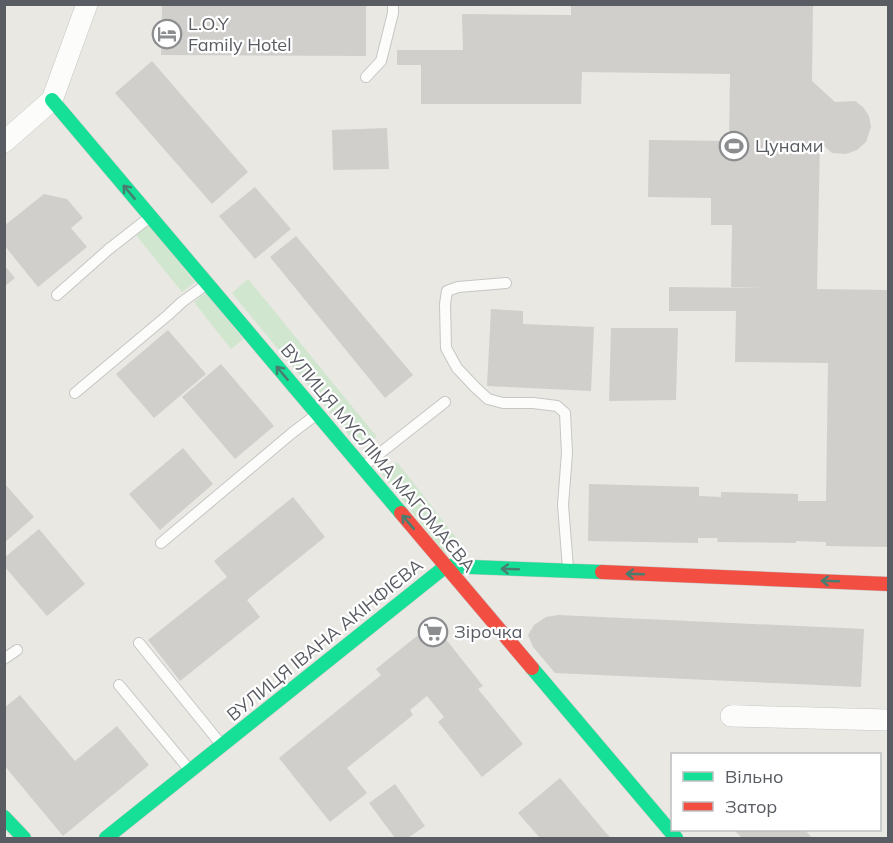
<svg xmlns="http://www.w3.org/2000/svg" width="893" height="843" font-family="Mulish,sans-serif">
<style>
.green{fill:#d0e6ce}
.building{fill:#d0cfcc}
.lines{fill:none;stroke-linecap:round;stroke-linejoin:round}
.lane-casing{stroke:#c6c6c5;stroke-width:12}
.street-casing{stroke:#c6c6c5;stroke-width:22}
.fast-casing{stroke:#c6c6c5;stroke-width:15}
.jam-casing{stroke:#c6c6c5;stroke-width:15}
.lane{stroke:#fcfcfb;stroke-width:10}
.street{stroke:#fcfcfb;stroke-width:21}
.fast{stroke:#16e098;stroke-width:14}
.jam{stroke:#f24e42;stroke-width:14}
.oneway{stroke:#487d70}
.labels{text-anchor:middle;stroke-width:4.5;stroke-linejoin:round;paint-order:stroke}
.poi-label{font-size:18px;fill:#595c62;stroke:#fff;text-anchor:start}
.street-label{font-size:18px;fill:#595c62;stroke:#fff}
</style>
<rect width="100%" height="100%" fill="#e9e8e3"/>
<g class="green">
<polygon points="149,225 195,282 182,292 136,235"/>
<polygon points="248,279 377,437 358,446 232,293"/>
<polygon points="206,293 243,339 231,349 194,302"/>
<polygon points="397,462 465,549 445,554 382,474"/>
</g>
<g class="building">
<polygon points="162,4 366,4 366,56 161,55"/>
<polygon points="571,4 813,4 812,81 835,102 855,101 863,107 869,116 871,127 866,142 857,150 846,154 832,153 820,142 817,289 888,290 888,547 826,546 826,542 796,541 796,543 717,542 718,538 698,538 698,543 588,541 589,484 699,487 699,496 721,497 721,492 798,494 798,501 826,501 828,363 735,362 736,311 669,311 669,287 761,288 731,287 732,225 711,225 711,198 648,197 649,140 729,141 730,74 582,72 581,104 421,104 421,65 397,65 397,50 463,50 462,14 571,15"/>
<polygon points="152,61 248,172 212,204 115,93"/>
<polygon points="387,128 389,169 333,170 332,130"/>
<polygon points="255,187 291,229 255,259 219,216"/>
<polygon points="44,194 67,199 83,218 71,228 87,247 38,287 4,245 4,226"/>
<polygon points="296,236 413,375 385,398 270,257"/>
<polygon points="4,265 15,278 4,287"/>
<polygon points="491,309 523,311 523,324 594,327 591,391 487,386"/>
<polygon points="611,328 678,328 676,400 609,401"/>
<polygon points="168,330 206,374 154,418 116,374"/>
<polygon points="221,364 274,426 235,459 182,397"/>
<polygon points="183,448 213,484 160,530 129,494"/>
<polygon points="4,483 34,517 4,543"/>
<polygon points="293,497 325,537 247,600 260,617 180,681 148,640 227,577 214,561"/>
<polygon points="39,529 85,584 47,616 4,566 4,558"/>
<polygon points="558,615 864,629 861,687 555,673 533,647 528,635 534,625 546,617"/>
<polygon points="433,623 483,686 478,689 523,744 482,777 438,722 444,717 427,696 410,710 413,715 347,768 367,793 330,822 279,758 381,675 376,669"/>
<polygon points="20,695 75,761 117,726 149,765 63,836 4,765 4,708"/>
<polygon points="560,778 606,833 611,838 540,838 518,813"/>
<polygon points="395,784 425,826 408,838 395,838 369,803"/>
<polygon points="734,830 805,830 812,838 742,838"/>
</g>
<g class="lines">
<g class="lane-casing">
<g id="lane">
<polyline points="366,77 381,61 393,13 393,4"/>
<polyline points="506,283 458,287 447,291 445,304 446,348 457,368 475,387 488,399 503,403 533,403 557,406 565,413 567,453 563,505 568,568"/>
<polyline points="57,295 109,249 150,217"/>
<polyline points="75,393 168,315 182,302 207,284"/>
<polyline points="365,465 445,402"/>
<polyline points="161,543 292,433 317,414"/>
<polyline points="139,643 220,743"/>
<polyline points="4,659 17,650"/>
<polyline points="119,685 188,768"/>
</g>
</g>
<g class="street-casing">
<g id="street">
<polyline points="4,142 52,100 87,4"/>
<polyline points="814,718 731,716 888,720"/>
</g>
</g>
<g class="fast-casing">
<g id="fast">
<polyline points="52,100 401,513"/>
<polyline points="532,668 676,838"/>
<polyline points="4,817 24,838"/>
<polyline points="106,838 446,566 602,572"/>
</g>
</g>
<g class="jam-casing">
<g id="jam">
<polyline points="401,513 532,668"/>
<polyline points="602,572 888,584"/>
</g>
</g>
<use href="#lane" class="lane"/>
<use href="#street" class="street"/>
<use href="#fast" class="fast"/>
<use href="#jam" class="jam"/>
</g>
<defs><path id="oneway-shaft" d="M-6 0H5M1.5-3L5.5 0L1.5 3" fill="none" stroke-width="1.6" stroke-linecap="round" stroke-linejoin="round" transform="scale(1.5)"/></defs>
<g class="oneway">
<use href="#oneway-shaft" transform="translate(129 192) rotate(-130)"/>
<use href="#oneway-shaft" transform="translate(282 373) rotate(-130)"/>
<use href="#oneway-shaft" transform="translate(408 522) rotate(-130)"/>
<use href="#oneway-shaft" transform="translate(510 569) rotate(-178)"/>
<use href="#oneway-shaft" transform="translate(635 574) rotate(-178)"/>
<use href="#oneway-shaft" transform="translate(830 581) rotate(-178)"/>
</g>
<defs>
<g id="hotel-ring" transform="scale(1.5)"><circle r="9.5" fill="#fff" stroke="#8b8d8f" stroke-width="1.5"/><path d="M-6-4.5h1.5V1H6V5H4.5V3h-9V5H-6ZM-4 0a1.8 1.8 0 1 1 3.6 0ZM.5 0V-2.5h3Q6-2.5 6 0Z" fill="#8b8d8f"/></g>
<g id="stadium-ring" transform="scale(1.5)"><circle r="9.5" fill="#fff" stroke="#8b8d8f" stroke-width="1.5"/><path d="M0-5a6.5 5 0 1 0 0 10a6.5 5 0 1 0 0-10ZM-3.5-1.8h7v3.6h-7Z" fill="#8b8d8f"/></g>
<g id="supermarket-ring" transform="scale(1.5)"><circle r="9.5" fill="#fff" stroke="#8b8d8f" stroke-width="1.5"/><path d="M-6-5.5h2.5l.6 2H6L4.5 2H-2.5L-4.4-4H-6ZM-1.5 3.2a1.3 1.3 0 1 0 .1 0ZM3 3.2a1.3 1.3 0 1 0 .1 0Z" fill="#8b8d8f"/></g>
</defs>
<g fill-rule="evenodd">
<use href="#hotel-ring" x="167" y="34"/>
<use href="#stadium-ring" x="734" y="146"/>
<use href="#supermarket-ring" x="433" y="632"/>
</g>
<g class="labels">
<g class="poi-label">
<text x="188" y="30">L.O.Y<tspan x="188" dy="21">Family Hotel</tspan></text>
<text x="755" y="152">Цунами</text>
<text x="454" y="638">Зірочка</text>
</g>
<g class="street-label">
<text transform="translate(378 458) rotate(50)" y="6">ВУЛИЦЯ МУСЛІМА МАГОМАЄВА</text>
<text transform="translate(325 640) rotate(-39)" y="6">ВУЛИЦЯ ІВАНА АКІНФІЄВА</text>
</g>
</g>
<rect width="893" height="843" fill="none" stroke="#595c62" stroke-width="12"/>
<rect x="671" y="753" width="210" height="78" fill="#ffffff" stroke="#bdbec0" stroke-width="1.5"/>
<rect x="683" y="772" width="30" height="9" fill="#16e098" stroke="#bdbec0" stroke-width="1.5"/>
<text x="725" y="783" font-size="18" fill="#595c62">Вільно</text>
<rect x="683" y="802" width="30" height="9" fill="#f24e42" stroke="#bdbec0" stroke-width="1.5"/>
<text x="725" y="813" font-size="18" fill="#595c62">Затор</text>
</svg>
